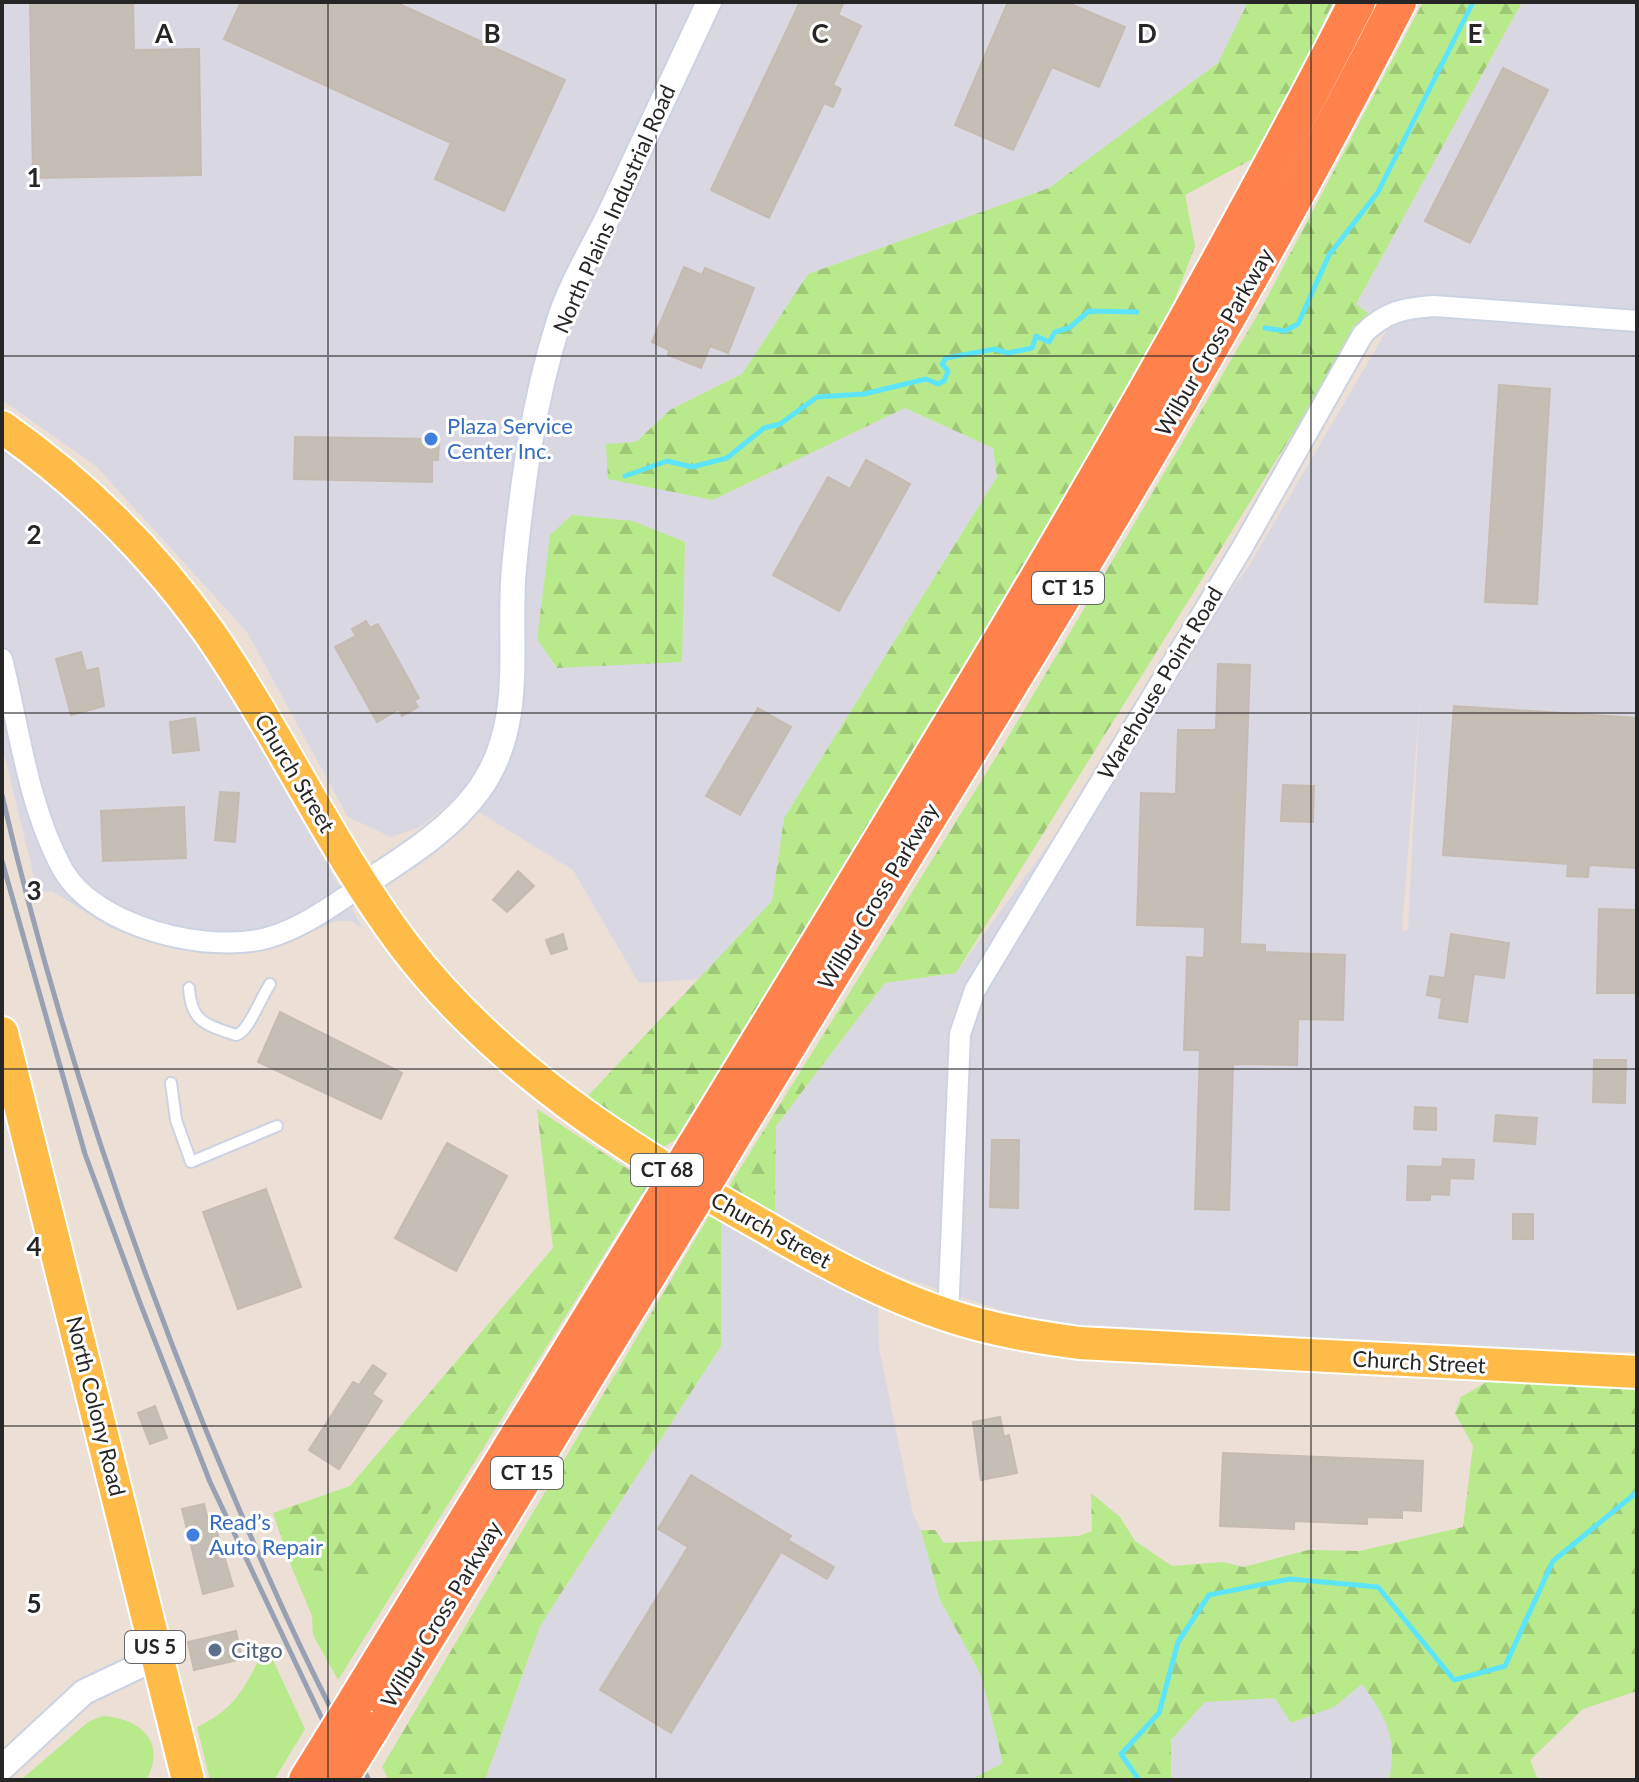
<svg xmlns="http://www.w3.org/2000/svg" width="1639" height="1782" font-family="Lato,sans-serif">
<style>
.industrial{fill:#d9d8e2;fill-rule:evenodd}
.grass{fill:#b8e98b}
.forest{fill:url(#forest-firs)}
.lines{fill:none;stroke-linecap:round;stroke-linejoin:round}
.stream{stroke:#5ce5fa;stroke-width:5}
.building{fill:#c5beb5;stroke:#c6bbb0;stroke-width:2}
.service-casing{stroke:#cbd2e2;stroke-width:14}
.minor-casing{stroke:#cbd2e2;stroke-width:24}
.tertiary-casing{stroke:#cbd2e2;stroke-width:28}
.primary-casing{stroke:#fff;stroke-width:36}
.motorway-casing{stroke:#fff;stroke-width:40}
.service{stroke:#fff;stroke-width:10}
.minor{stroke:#fff;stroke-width:20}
.tertiary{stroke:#fff;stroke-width:24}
.primary{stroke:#febb48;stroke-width:32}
.motorway{stroke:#ff824d;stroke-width:36}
.rail{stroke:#98a0b3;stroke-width:5}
.motorway-bridge-casing{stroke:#fff;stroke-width:40;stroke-linecap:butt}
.motorway-bridge{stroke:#ff824d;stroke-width:36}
.grid{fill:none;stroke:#262626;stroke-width:2;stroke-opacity:0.55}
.shop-dot{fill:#3f7fe0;stroke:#fff;stroke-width:3}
.service-dot{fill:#5c6f8a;stroke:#fff;stroke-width:3}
.labels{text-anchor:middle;stroke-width:6;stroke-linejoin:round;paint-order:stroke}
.shield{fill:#fff;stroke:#676767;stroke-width:2}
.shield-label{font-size:20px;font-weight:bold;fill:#262626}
.street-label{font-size:22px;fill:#262626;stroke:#fff}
.shop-label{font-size:22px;fill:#366cbe;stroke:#fff;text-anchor:start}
.service-label{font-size:22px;fill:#4e5e75;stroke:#fff;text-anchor:start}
.grid-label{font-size:26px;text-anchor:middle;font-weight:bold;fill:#262626;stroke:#fff;stroke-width:6;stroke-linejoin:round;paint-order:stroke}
</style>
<defs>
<pattern id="forest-firs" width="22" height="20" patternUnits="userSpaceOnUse" patternTransform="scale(2)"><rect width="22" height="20" fill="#b8e98b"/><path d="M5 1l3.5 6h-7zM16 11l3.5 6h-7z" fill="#9ec878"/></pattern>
</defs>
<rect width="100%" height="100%" fill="#ebdfd6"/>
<g class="industrial">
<path d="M2,2H1248L1219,63L1049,188L808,274L742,374L670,410L636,442L713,500L905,408L993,448L997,477L784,818L772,901L700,979L639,983L573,870L456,798L420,827L391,837L348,817L247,632L96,466L2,400ZM550,535L556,668L537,638Z"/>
<path d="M1522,2H1637V1352H1563L1092,1328L1010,1313L867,1266L775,1216L776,1126L885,983L956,973L1249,566L1388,328L1356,304ZM1420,697L1408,930L1403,931L1402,930Z"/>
<polygon points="2,448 72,499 158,595 220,674 364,930 352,921 336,921 283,944 212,954 111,928 52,891 38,893 2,745"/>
<polygon points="721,1221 775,1255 878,1308 879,1348 913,1514 926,1539 940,1600 981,1675 1003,1763 970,1780 485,1780 540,1626 721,1346"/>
<polygon points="1362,1684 1388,1720 1393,1760 1389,1780 1171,1780 1171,1740 1205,1702 1276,1698 1334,1707"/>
</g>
<g class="grass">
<polygon points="649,1183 338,1680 313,1635 312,1616 292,1568 339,1573 381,1583"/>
<path d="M266,1645L305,1729L274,1780H210L197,1727C238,1708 247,1683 266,1645Z"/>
<path d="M103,1716C139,1718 168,1742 146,1780H21L88,1722Z"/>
</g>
<g class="forest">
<polygon points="1248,2 1333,2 1262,154 1185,195 1195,246 1169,315 987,631 680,1137 660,1149 585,1099 772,901 784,818 997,477 993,448 905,408 713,500 608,479 606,444 636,442 670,410 742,374 808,274 1049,188 1218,63"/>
<polygon points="1423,2 1522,2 1356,304 1368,313 956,973 885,983 776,1126 775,1216 723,1196 1003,746 1261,309"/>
<polygon points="572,515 633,521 685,542 682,662 557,668 537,639 550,535"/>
<polygon points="537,1109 649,1183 381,1583 339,1573 292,1568 273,1513 350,1486 553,1248"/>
<polygon points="709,1216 721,1221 721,1346 540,1626 485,1780 389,1780 382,1767"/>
<path d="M1490,1380L1637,1388V1691L1583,1709L1530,1760L1538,1780H1389C1398,1737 1386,1718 1362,1684L1334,1707L1291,1723L1275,1698L1205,1702L1171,1740V1780H970L1003,1763L981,1675L940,1600L921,1530H935L944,1543L1079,1536L1092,1531L1091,1493L1120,1517L1135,1541L1172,1566L1223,1562L1243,1567L1308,1550L1360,1551L1463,1527L1473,1446L1455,1413L1461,1397Z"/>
</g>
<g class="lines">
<g class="stream">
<polyline points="1265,328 1285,331 1298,324 1329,255 1378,192 1473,2"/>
<polyline points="625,476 667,461 692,467 727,458 764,428 780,424 817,397 864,394 926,379 938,384 944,381 948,371 942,364 946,358 995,349 1008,353 1032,348 1036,336 1049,342 1055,332 1069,328 1089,311 1137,312"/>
<polyline points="1139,1780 1121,1754 1159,1713 1178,1642 1209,1595 1290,1579 1378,1587 1454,1680 1505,1666 1553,1561 1637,1492"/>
</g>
</g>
<g class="building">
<polygon points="30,2 133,2 134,50 199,49 201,175 33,178"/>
<polygon points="241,2 395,2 565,80 504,211 435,179 451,143 224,39"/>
<polygon points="800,2 844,2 838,15 861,26 833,85 841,89 833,107 824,103 769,218 711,190"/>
<polygon points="1008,2 1066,2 1125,27 1099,87 1052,67 1013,150 955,125"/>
<polygon points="1503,68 1548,90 1470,243 1425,221"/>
<polygon points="684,267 702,275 705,268 754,288 728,353 710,346 701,368 668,355 669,350 652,342"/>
<polygon points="1499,385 1550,389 1537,604 1485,602"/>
<polygon points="295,437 439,439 438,460 432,460 432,482 294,479"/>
<polygon points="866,460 910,484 839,611 773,575 828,477 850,489"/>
<polygon points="366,621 370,628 378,624 419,698 414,701 418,707 402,716 399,709 377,722 335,647 356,636 352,629"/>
<polygon points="81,652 86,671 98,668 104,706 71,715 56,659"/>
<polygon points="1218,664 1250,665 1240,944 1265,945 1265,952 1345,955 1343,1020 1298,1019 1297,1065 1233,1064 1229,1210 1195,1209 1200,1050 1184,1050 1187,957 1204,958 1205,927 1137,925 1141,793 1176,794 1178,730 1216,730"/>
<polygon points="1454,706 1637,718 1637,868 1589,865 1588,877 1567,876 1568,864 1443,855"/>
<polygon points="758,708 791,727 740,815 706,796"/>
<polygon points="195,718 199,750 173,753 170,722"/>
<polygon points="1283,785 1314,786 1313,822 1281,821"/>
<polygon points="220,792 239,793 235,842 215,840"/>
<polygon points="184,807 186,858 103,861 101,811"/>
<polygon points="518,871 534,886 507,912 493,900"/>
<polygon points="1599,909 1637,910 1637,993 1597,993"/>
<polygon points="563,934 567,949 551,954 546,940"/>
<polygon points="1451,934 1509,943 1504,978 1474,974 1467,1022 1439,1018 1442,998 1427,995 1430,976 1445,978"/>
<polygon points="280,1012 402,1073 381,1119 258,1062"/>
<polygon points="1594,1060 1626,1060 1625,1103 1593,1102"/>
<polygon points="1415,1107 1436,1108 1436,1130 1414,1129"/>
<polygon points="1496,1115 1537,1118 1535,1144 1494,1141"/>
<polygon points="992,1140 1019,1140 1018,1208 990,1207"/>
<polygon points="447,1143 507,1176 456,1271 395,1238"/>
<polygon points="1443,1159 1474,1160 1473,1179 1450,1178 1449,1195 1430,1194 1430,1200 1407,1200 1408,1166 1442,1167"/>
<polygon points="266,1189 301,1287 238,1309 203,1212"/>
<rect x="1513" y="1214" width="20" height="25"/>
<polygon points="373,1365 386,1374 372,1394 382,1401 339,1469 309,1450 353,1382 359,1385"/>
<polygon points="155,1406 167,1438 150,1444 138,1413"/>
<polygon points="1000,1417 1004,1437 1009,1435 1017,1473 981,1480 973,1422"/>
<polygon points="1223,1453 1423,1461 1421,1511 1402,1510 1402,1518 1367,1517 1367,1524 1294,1521 1294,1529 1220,1526"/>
<polygon points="691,1475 791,1536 788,1540 834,1567 827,1579 781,1552 671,1733 600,1690 688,1547 658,1529"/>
<polygon points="204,1504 211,1534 217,1532 233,1586 203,1594 182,1509"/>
<polygon points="236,1631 242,1659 194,1670 188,1642"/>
</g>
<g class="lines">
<g class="service-casing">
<g id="service">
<path d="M189,988C191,1023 207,1025 236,1035C248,1033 261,997 270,984"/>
<polyline points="171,1083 176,1120 191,1162 277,1126"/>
</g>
</g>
<g class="minor-casing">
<g id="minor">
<path d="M2,659C19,727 28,807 63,870C96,927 206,954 267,938C302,928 332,906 363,885"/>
<path d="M948,1316L960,1034L975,990L1242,548L1363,334C1385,312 1403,308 1434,306L1637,321"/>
</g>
</g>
<g class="tertiary-casing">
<g id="tertiary">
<path d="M363,885C404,858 449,831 479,790C527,723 507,643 514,568C522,485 533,404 558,324C569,287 592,250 609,215C642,144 676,73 709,2"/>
<polyline points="2,1768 84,1692 158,1657"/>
</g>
</g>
<g class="primary-casing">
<g id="primary">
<path d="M2,427C82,483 152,552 209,632C279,733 330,846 403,944C496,1067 632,1153 765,1227C823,1261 885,1295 950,1316C992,1330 1035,1337 1079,1343L1637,1372"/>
<polyline points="2,1033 188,1780"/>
</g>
</g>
<g class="motorway-casing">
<g id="motorway">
<path d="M694,1148C924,771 1156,396 1357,2"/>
<path d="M717,1162C949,779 1194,402 1398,2"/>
<polyline points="356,1701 661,1203"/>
<polyline points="370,1730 684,1216"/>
<polyline points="307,1780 322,1756"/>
</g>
</g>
<use href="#service" class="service"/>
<use href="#minor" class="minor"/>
<use href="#tertiary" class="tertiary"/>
<use href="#primary" class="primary"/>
<use href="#motorway" class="motorway"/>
<g class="rail">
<path d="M2,795C52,1010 120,1218 203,1423C253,1544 305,1666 369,1780"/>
<polyline points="2,861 85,1154 142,1308 210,1482 351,1780"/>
</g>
<g class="motorway-bridge-casing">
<g id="motorway-bridge">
<polyline points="661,1203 694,1148"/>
<polyline points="684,1216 717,1162"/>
<polyline points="322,1756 356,1701"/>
<polyline points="339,1780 370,1730"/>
</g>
</g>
<use href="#motorway-bridge" class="motorway-bridge"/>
</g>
<path class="grid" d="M328,2V1780M656,2V1780M983,2V1780M1311,2V1780M2,356H1637M2,713H1637M2,1069H1637M2,1426H1637"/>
<g class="shop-dot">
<circle cx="431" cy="439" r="8"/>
<circle cx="193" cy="1535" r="8"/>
</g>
<circle class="service-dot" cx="215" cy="1650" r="8"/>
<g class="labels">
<g class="shield">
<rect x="1032" y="572" width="72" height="32" rx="6"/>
<rect x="631" y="1154" width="72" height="32" rx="6"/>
<rect x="491" y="1457" width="72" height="32" rx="6"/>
<rect x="125" y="1631" width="60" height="32" rx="6"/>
</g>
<g class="shield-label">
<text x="1068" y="595">CT 15</text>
<text x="667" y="1177">CT 68</text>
<text x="527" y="1480">CT 15</text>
<text x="155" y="1654">US 5</text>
</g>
<g class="street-label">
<text transform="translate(614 209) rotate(-66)" y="8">North Plains Industrial Road</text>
<text transform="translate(1214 342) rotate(-60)" y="8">Wilbur Cross Parkway</text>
<text transform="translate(1160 683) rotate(-59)" y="8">Warehouse Point Road</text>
<text transform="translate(295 773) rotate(59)" y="8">Church Street</text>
<text transform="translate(878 896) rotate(-59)" y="8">Wilbur Cross Parkway</text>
<text transform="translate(771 1230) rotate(29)" y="8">Church Street</text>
<text transform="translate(1419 1362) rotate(3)" y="8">Church Street</text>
<text transform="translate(96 1406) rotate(76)" y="8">North Colony Road</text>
<text transform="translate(441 1614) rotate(-59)" y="8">Wilbur Cross Parkway</text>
</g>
<g class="shop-label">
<text x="447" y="434">Plaza Service<tspan x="447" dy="25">Center Inc.</tspan></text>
<text x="209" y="1530">Read’s<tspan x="209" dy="25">Auto Repair</tspan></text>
</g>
<g class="service-label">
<text x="231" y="1658">Citgo</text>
</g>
</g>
<g class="grid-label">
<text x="164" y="43">A</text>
<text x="492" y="43">B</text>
<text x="820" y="43">C</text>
<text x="1147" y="43">D</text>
<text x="1475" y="43">E</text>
<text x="34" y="187">1</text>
<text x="34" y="544">2</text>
<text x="34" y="900">3</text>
<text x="34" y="1256">4</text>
<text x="34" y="1613">5</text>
</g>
<rect width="1639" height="1782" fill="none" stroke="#262626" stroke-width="8"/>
</svg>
